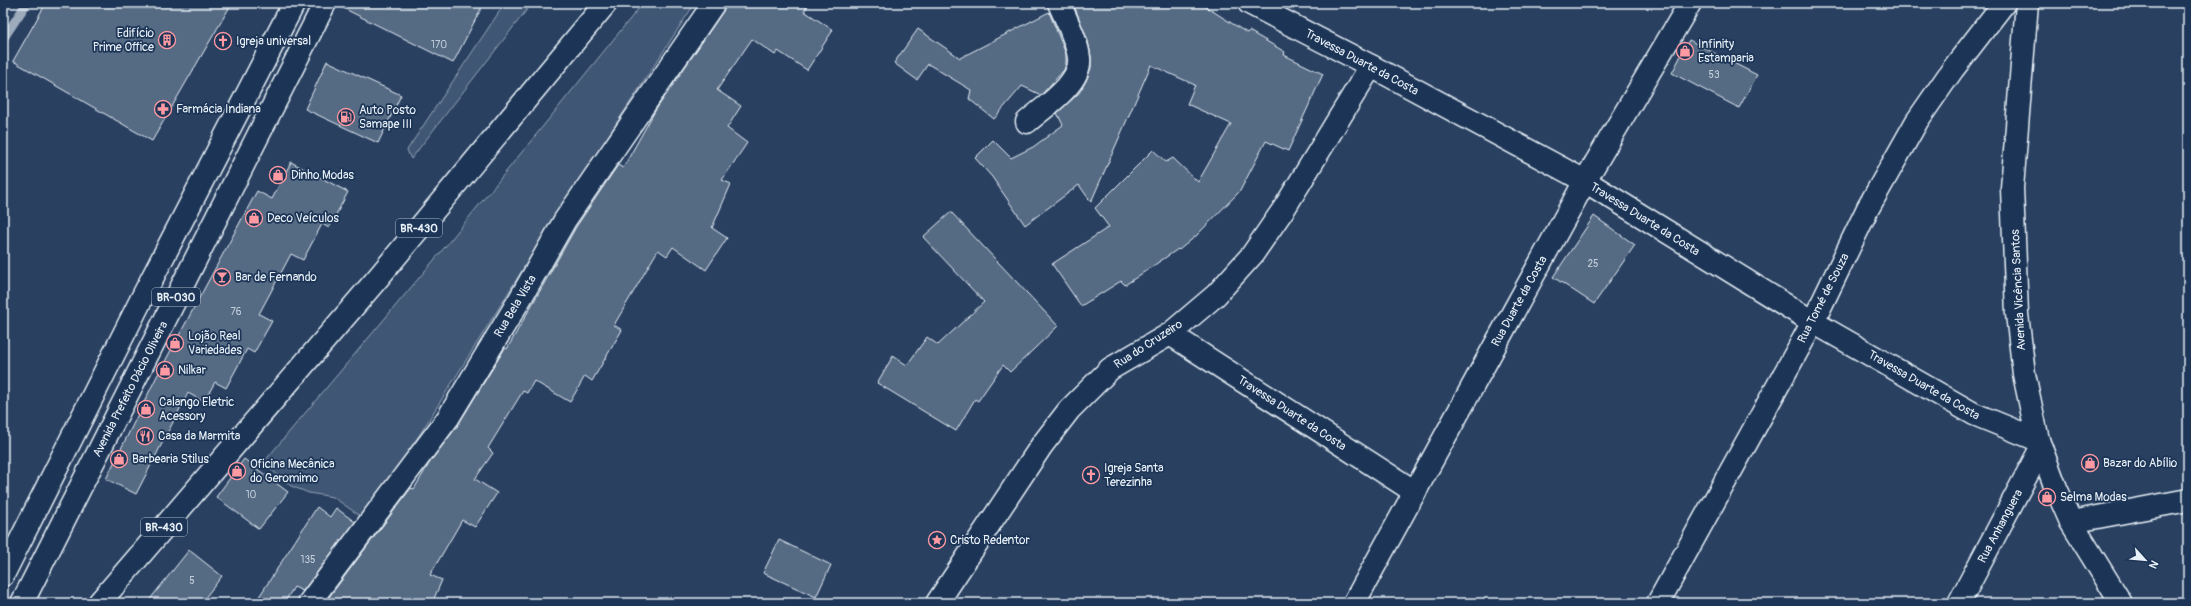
<svg xmlns="http://www.w3.org/2000/svg" width="2191" height="606" font-family="Pangolin,sans-serif">
<style>
.green{fill:#415774;stroke:#94a4b6}
.lines{fill:none;stroke-linecap:round;stroke-linejoin:round}
.stream{stroke:#9dabbd;stroke-width:9}
.building{fill:#556a83;stroke:#e8f1f8}
.minor-casing{stroke:#e8f1f8;stroke-width:25}
.major-casing{stroke:#e8f1f8;stroke-width:25}
.minor{stroke:#1d3557;stroke-width:22}
.major{stroke:#1d3557;stroke-width:22}
.labels{text-anchor:middle;stroke-width:3.5;stroke-linejoin:round;paint-order:stroke}
.number-label{font-size:10px;fill:#c3cfdb}
.shield{fill:#1d3557;stroke:#abb9c8;stroke-width:1}
.shield-label{font-size:11px;font-weight:bold;fill:#e8f1f8}
.poi-label{font-size:12px;fill:#e8f1f8;stroke:#1d3557;text-anchor:start}
.street-label{font-size:12px;fill:#e8f1f8;stroke:#1d3557}
</style>
<rect width="100%" height="100%" fill="#294061"/>
<filter id="ink" filterUnits="userSpaceOnUse"><feTurbulence type="fractalNoise" baseFrequency=".025" numOctaves="2"/><feDisplacementMap in="SourceGraphic" scale="8" xChannelSelector="R" yChannelSelector="G"/><feConvolveMatrix kernelMatrix="1 2 1 2 8 2 1 2 1" color-interpolation-filters="sRGB"/></filter>
<g filter="url(#ink)">
<g class="green">
<polygon points="498,3 532,3 411,159 407,150 503,6"/>
<polygon points="643,3 695,3 565,202 420,434 363,518 333,497 309,493 291,486 263,463 440,253"/>
</g>
<g class="lines">
<polyline class="stream" points="3,39 27,3"/>
</g>
<g class="building">
<polygon points="46,3 232,3 152,141 13,61"/>
<polygon points="337,3 484,3 453,63 337,5"/>
<polygon points="726,3 810,3 804,11 833,30 807,70 778,51 775,55 752,39 717,90 741,106 727,128 747,143 722,180 731,184 712,228 727,238 706,270 673,247 667,256 658,250 614,325 622,330 592,381 585,376 570,402 534,381 527,393 523,391 488,448 493,453 475,479 497,493 475,527 462,520 430,575 442,580 432,603 332,603 326,601 411,488 414,489 430,462 458,425 505,348 507,349 576,227 618,165 623,168 655,111 724,10"/>
<polygon points="1073,3 1200,3 1247,33 1249,31 1285,52 1284,55 1323,74 1288,151 1266,141 1240,191 1196,236 1179,250 1178,249 1125,285 1121,281 1081,306 1052,264 1109,227 1095,208 1153,150 1166,162 1173,158 1198,182 1231,124 1187,104 1195,85 1151,65 1091,202 1079,185 1025,225 992,177 975,158 993,140 1011,158 1033,147 1063,125 1057,113 1079,93 1086,81 1091,68 1091,56 1088,41"/>
<polygon points="1049,12 1066,54 1066,64 1064,70 1041,95 1022,86 994,119 969,99 971,90 928,64 917,80 894,63 918,29 960,58"/>
<polygon points="1689,40 1757,75 1739,108 1672,73"/>
<polygon points="327,61 401,95 378,143 305,109"/>
<polygon points="291,162 348,192 329,228 322,224 303,260 291,254 259,314 272,321 254,353 247,349 226,388 215,382 204,402 188,393 136,494 106,479 156,378 257,191 272,199"/>
<polygon points="951,212 1058,326 1010,372 1003,365 978,401 975,399 956,431 877,383 893,356 907,365 927,337 938,345 984,302 923,237"/>
<polygon points="1594,216 1635,245 1594,304 1553,277"/>
<polygon points="244,459 288,492 259,529 216,497"/>
<polygon points="317,507 330,517 336,508 355,522 303,591 294,587 284,603 255,603"/>
<polygon points="779,540 831,565 816,597 763,573"/>
<polygon points="189,550 222,576 201,603 147,603"/>
</g>
<g class="lines">
<g class="minor-casing">
<g id="minor">
<polyline points="1249,3 1371,66 1585,181 1813,322 1974,414 2038,440"/>
<polyline points="2027,3 2012,188 2017,314 2024,374 2038,440 2056,488 2071,522 2121,603"/>
<path d="M1027,122C1044,107 1082,83 1079,58C1077,40 1066,20 1059,3"/>
<polyline points="1170,334 1415,492"/>
<polyline points="2071,522 2188,500"/>
<polyline points="309,603 448,418 520,299 565,220 714,3"/>
<polyline points="937,603 1042,445 1069,410 1110,369 1170,334 1216,295 1252,255 1285,207 1371,66"/>
<polyline points="1354,603 1585,181 1690,3"/>
<polyline points="1658,603 1813,322 1868,208 1917,121 1953,69 2004,3"/>
<polyline points="1959,603 2041,448"/>
</g>
</g>
<g class="major-casing">
<g id="major">
<polyline points="3,575 144,294 294,3"/>
<polyline points="22,603 325,3"/>
<polyline points="99,603 377,279 606,3"/>
</g>
</g>
<use href="#minor" class="minor"/>
<use href="#major" class="major"/>
</g>
</g>
<defs>
<g id="building-ring" transform="scale(0.9)"><circle r="9.5" fill="#1d3557" stroke="#ff9aa2" stroke-width="1.5"/><path d="M-4-6H4V6H1V3H-1V6H-4ZM-2.5-4.3h1.7v1.8h-1.7ZM.8-4.3h1.7v1.8H.8ZM-2.5-1h1.7V.8h-1.7ZM.8-1h1.7V.8H.8Z" fill="#ff9aa2"/></g>
<g id="church-ring" transform="scale(0.9)"><circle r="9.5" fill="#1d3557" stroke="#ff9aa2" stroke-width="1.5"/><path d="M-1.2-6h2.4v3.5h3.3v2.4h-3.3V6h-2.4V-.1h-3.3v-2.4h3.3Z" fill="#ff9aa2"/></g>
<g id="shop-ring" transform="scale(0.9)"><circle r="9.5" fill="#1d3557" stroke="#ff9aa2" stroke-width="1.5"/><path d="M-5-2.5h2.3a2.7 3.5 0 0 1 5.4 0H5L5.5 6h-11ZM-1.5-2.5h3a1.5 2.3 0 0 0-3 0Z" fill="#ff9aa2"/></g>
<g id="pharmacy-ring" transform="scale(0.9)"><circle r="9.5" fill="#1d3557" stroke="#ff9aa2" stroke-width="1.5"/><path d="M-2-6h4v4h4v4h-4v4h-4v-4h-4v-4h4Z" fill="#ff9aa2"/></g>
<g id="fuel-ring" transform="scale(0.9)"><circle r="9.5" fill="#1d3557" stroke="#ff9aa2" stroke-width="1.5"/><path d="M-5.5-6h7V0h2V4h1.3V-2.5L3-4.5l.8-.8L6-3V5H2.5V1h-1V6h-7ZM-4.2-4.7v3.2H.2V-4.7Z" fill="#ff9aa2"/></g>
<g id="bar-ring" transform="scale(0.9)"><circle r="9.5" fill="#1d3557" stroke="#ff9aa2" stroke-width="1.5"/><path d="M-6-5H6L.8 .8V4.5H3.5V6h-7V4.5H-.8V.8Z" fill="#ff9aa2"/></g>
<g id="restaurant-ring" transform="scale(0.9)"><circle r="9.5" fill="#1d3557" stroke="#ff9aa2" stroke-width="1.5"/><path d="M-5-6h1v4h1v-4h1v4h1v-4h1v5L-1.5 .5V6h-2V.5L-5-1ZM5-6V6H3V1.5H1.5Q1.5-4 5-6Z" fill="#ff9aa2"/></g>
<g id="sight-ring" transform="scale(0.9)"><circle r="9.5" fill="#1d3557" stroke="#ff9aa2" stroke-width="1.5"/><path d="M0-6L1.8-2.2L6-1.7L2.9 1.2L3.7 5.4L0 3.3L-3.7 5.4L-2.9 1.2L-6-1.7L-1.8-2.2Z" fill="#ff9aa2"/></g>
</defs>
<g fill-rule="evenodd">
<use href="#building-ring" x="167" y="40"/>
<use href="#church-ring" x="223" y="41"/>
<use href="#shop-ring" x="1685" y="51"/>
<use href="#pharmacy-ring" x="163" y="109"/>
<use href="#fuel-ring" x="346" y="117"/>
<use href="#shop-ring" x="278" y="175"/>
<use href="#shop-ring" x="254" y="218"/>
<use href="#bar-ring" x="222" y="277"/>
<use href="#shop-ring" x="175" y="343"/>
<use href="#shop-ring" x="165" y="370"/>
<use href="#shop-ring" x="146" y="409"/>
<use href="#restaurant-ring" x="145" y="436"/>
<use href="#shop-ring" x="119" y="459"/>
<use href="#shop-ring" x="2090" y="463"/>
<use href="#shop-ring" x="237" y="471"/>
<use href="#church-ring" x="1091" y="475"/>
<use href="#shop-ring" x="2047" y="497"/>
<use href="#sight-ring" x="937" y="540"/>
</g>
<g class="labels">
<g class="number-label">
<text x="439" y="48">170</text>
<text x="1714" y="78">53</text>
<text x="1593" y="267">25</text>
<text x="236" y="315">76</text>
<text x="251" y="498">10</text>
<text x="308" y="563">135</text>
<text x="192" y="584">5</text>
</g>
<g class="shield">
<rect x="396" y="219" width="46" height="18" rx="3"/>
<rect x="152" y="288" width="48" height="18" rx="3"/>
<rect x="141" y="518" width="46" height="18" rx="3"/>
</g>
<g class="shield-label">
<text x="419" y="232">BR-430</text>
<text x="176" y="301">BR-030</text>
<text x="164" y="531">BR-430</text>
</g>
<g class="poi-label">
<text x="154" y="37" text-anchor="end">Edifício<tspan x="154" dy="14">Prime Office</tspan></text>
<text x="236" y="45">Igreja universal</text>
<text x="1698" y="48">Infinity<tspan x="1698" dy="14">Estamparia</tspan></text>
<text x="176" y="113">Farmácia Indiana</text>
<text x="359" y="114">Auto Posto<tspan x="359" dy="14">Samape III</tspan></text>
<text x="291" y="179">Dinho Modas</text>
<text x="267" y="222">Deco Veículos</text>
<text x="235" y="281">Bar de Fernando</text>
<text x="188" y="340">Lojão Real<tspan x="188" dy="14">Variedades</tspan></text>
<text x="178" y="374">Nilkar</text>
<text x="159" y="406">Calango Eletric<tspan x="159" dy="14">Acessory</tspan></text>
<text x="158" y="440">Casa da Marmita</text>
<text x="132" y="463">Barbearia Stilus</text>
<text x="2103" y="467">Bazar do Abílio</text>
<text x="250" y="468">Oficina Mecânica<tspan x="250" dy="14">do Geromimo</tspan></text>
<text x="1104" y="472">Igreja Santa<tspan x="1104" dy="14">Terezinha</tspan></text>
<text x="2060" y="501">Selma Modas</text>
<text x="950" y="544">Cristo Redentor</text>
</g>
<g class="street-label">
<text transform="translate(1362 62) rotate(28)" y="4">Travessa Duarte da Costa</text>
<text transform="translate(1645 219) rotate(32)" y="4">Travessa Duarte da Costa</text>
<text transform="translate(2018 290) rotate(-93)" y="4">Avenida Vicência Santos</text>
<text transform="translate(1823 298) rotate(-63)" y="4">Rua Tomé de Souza</text>
<text transform="translate(1519 301) rotate(-61)" y="4">Rua Duarte da Costa</text>
<text transform="translate(515 306) rotate(-59)" y="4">Rua Bela Vista</text>
<text transform="translate(1148 344) rotate(-33)" y="4">Rua do Cruzeiro</text>
<text transform="translate(1924 385) rotate(30)" y="4">Travessa Duarte da Costa</text>
<text transform="translate(130 389) rotate(-63)" y="4">Avenida Prefeito Dácio Oliveira</text>
<text transform="translate(1292 413) rotate(33)" y="4">Travessa Duarte da Costa</text>
<text transform="translate(2000 526) rotate(-62)" y="4">Rua Anhanguera</text>
</g>
</g>
<rect width="2191" height="606" fill="none" stroke="#1d3557" stroke-width="16"/>
<rect x="8" y="8" width="2175" height="590" fill="none" stroke="#e8f1f8" stroke-width="1.5" filter="url(#ink)"/>
<g transform="translate(2145 560) rotate(117)" stroke="#1d3557" stroke-width="3" paint-order="stroke">
<path d="M0-3L7 15L0 10L-7 15Z" fill="#e8f1f8"/>
<text y="-6" font-size="11" font-weight="bold" text-anchor="middle" fill="#e8f1f8">N</text>
</g>
</svg>
